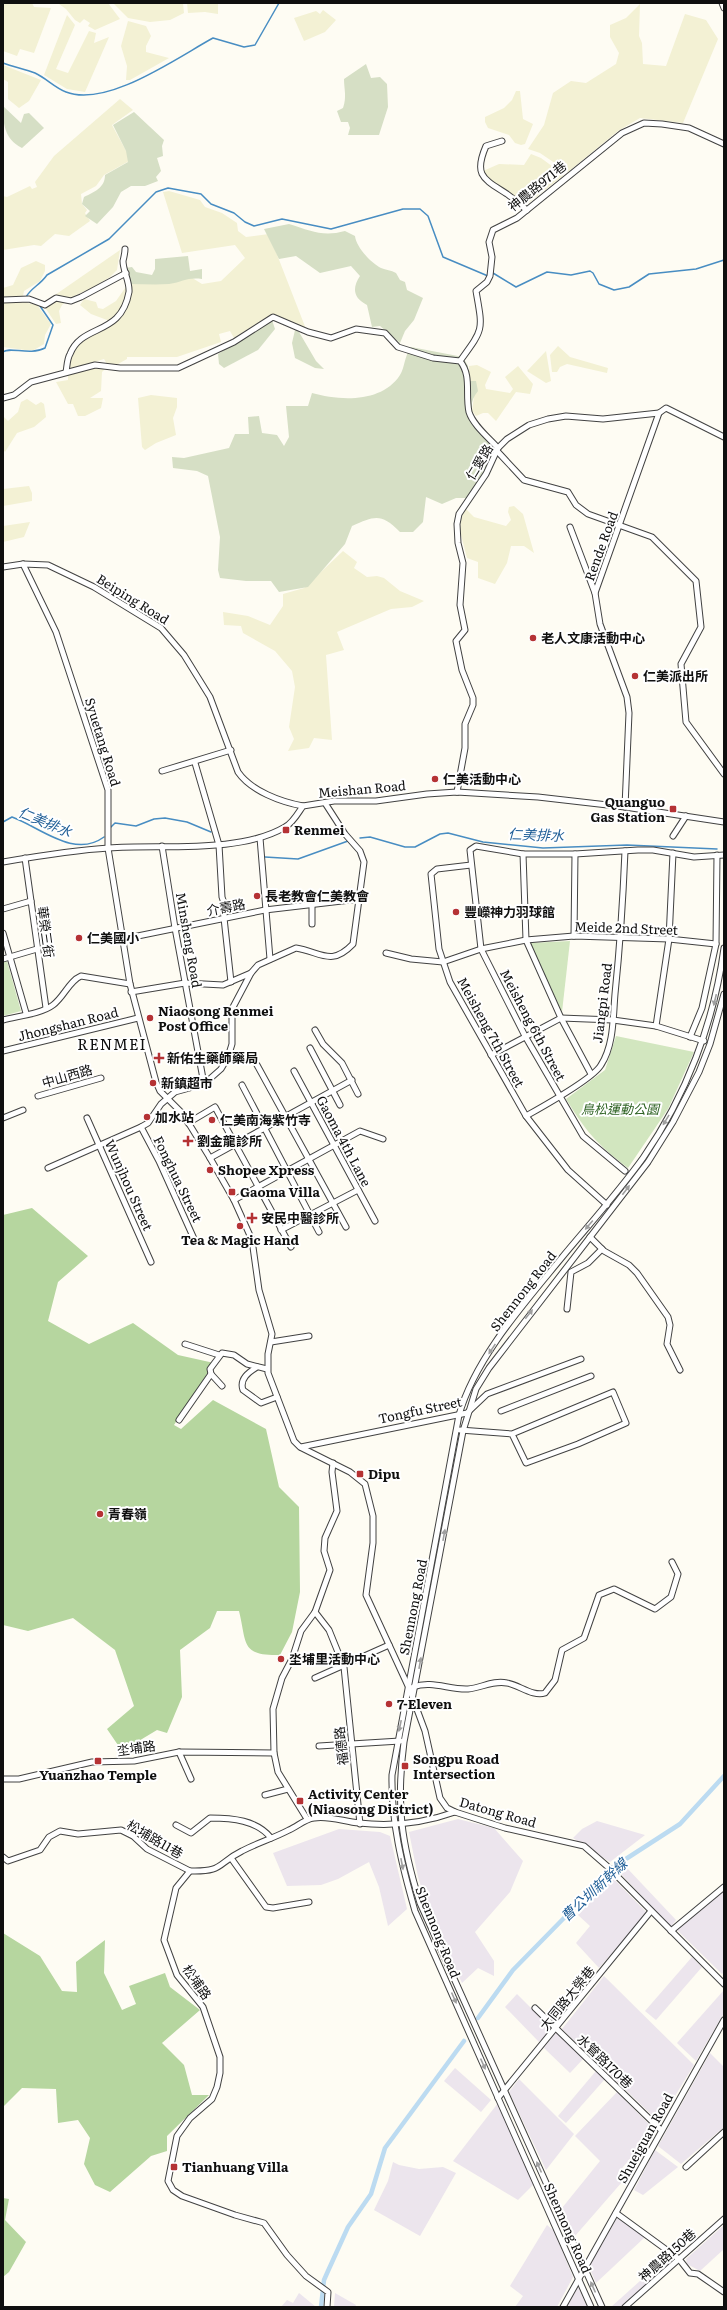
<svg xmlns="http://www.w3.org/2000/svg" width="727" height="2310" font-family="Literata,'Noto Sans TC',serif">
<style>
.industrial{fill:#ece5ed}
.farmland{fill:#f3f1d4}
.green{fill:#d2e6bf}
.forest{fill:#b6d69f}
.cemetery{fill:#d6dfc5}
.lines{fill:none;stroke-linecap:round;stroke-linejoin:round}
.stream{stroke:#488dc2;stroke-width:1.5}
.canal{stroke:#bcdbf1;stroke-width:4.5}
.minor-casing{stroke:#424242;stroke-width:7}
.minor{stroke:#fff;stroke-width:5}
.oneway{fill:#9f9f9f}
.poi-dot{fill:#b53234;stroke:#fff;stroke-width:1.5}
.labels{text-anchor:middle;stroke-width:4;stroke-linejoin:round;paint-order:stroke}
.street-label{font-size:13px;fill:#0f0f0f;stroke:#fff}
.poi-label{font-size:13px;font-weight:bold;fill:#0f0f0f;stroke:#fff;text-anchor:start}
.park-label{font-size:13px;font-style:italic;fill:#2f6324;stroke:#fff}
.water-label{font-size:14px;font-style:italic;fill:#226098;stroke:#fff}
.quarter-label{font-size:15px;letter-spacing:1px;fill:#0f0f0f;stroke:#fff}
</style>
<rect width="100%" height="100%" fill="#fefcf3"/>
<g class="industrial">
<polygon points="458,1819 494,1828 523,1861 510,1892 475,1932 494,1961 494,1976 478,1968 462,1983 432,1921 418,1877 409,1832"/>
<polygon points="597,1821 645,1835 610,1862 573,1838 582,1829"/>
<polygon points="339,1829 380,1832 390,1836 407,1909 388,1926 379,1887 369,1862 338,1879 321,1885 287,1886 273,1853"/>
<polygon points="626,1867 676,1920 671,1927 619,1872"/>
<polygon points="613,1878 647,1913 599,1968 576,1943 590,1926 578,1915"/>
<polygon points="724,1887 724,1972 722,1974 677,1930"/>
<polygon points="692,1957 702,1967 656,2020 645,2011"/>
<polygon points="604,1976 694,2065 659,2122 562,2029"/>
<polygon points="724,1990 724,2013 696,2061 677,2043"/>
<polygon points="517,1994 552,2029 539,2042 505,2007"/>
<polygon points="556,2032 584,2058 570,2073 544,2048"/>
<polygon points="710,2053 724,2067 724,2127 681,2164 658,2146"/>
<polygon points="455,2068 491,2100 481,2112 444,2081"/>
<polygon points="596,2071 605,2079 566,2123 558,2116"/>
<polygon points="519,2079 574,2134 546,2170 509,2092"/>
<polygon points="617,2092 654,2129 642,2158 633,2155 618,2173 622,2182 575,2236 562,2208 600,2161 575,2136"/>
<polygon points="498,2103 534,2184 518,2200 453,2161"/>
<polygon points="655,2150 678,2167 643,2195 634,2190"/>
<polygon points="393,2162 399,2165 419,2169 443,2167 456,2173 420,2236 374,2210 388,2181"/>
<polygon points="617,2218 645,2237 596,2283 589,2267"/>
<polygon points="547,2225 554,2231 573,2277 557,2307 515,2307 523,2296 510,2286"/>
<polygon points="724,2225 724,2249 700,2271 687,2264 686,2259"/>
<polygon points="669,2255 673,2262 622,2307 611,2307"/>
<polygon points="578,2287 587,2307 567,2307"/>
<polygon points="299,2293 316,2307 281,2307 287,2300 293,2303"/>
<polygon points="335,2293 356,2305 355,2307 334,2307"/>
</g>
<g class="farmland">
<polygon points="3,3 32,3 34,7 51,8 34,53 20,49 17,56 3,51"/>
<polygon points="37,3 108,3 120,19 95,30 88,26 90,23 84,19 80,23 75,20 66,9 59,4"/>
<polygon points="113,3 183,3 184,13 170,20 150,22 128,18"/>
<polygon points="187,3 218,3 218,14 205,12 188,13"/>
<polygon points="640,4 639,36 642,43 643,64 666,66 685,14 706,20 718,39 683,123 640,118 618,131 568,172 540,153 528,149 544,125 553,93 571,81 586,83 616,64 619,53 610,37 610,25 626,18"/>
<polygon points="323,10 336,20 325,32 304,41 294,18 316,11 320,14"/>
<polygon points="67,15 75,25 56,69 68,73 89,31 96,33 94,43 109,37 85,92 67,89 44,75"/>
<polygon points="128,21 146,26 151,36 146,46 146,52 169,58 130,80 126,80 127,66 121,46"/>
<polygon points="3,65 41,80 29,101 19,108 8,99 8,82 3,79"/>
<polygon points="516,91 520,91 523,119 533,124 525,144 521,145 515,143 509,135 488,128 485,122 485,117 504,108 512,100"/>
<polygon points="120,99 133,110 112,125 131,160 104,175 96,186 81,194 82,204 87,210 85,213 90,221 69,236 55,234 41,246 34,245 3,250 3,196 7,197 30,186 32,189 37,187 35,182 54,156"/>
<polygon points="531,154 541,158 564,175 526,205 486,179 483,171 499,164 524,165"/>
<polygon points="169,191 200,200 205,207 222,213 237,223 238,231 246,237 269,234 306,329 272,314 234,338 230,331 219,334 221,342 177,357 127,357 127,359 118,364 107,364 104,359 69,370 69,359 75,346 107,323 107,320 91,314 80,305 84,299 96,302 98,308 103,309 116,301 130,281 189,276 202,284 221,281 245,258 235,245 182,253 163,192"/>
<polygon points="120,250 117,270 110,277 94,287 72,297 59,297 55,295"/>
<polygon points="36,261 45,265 45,271 40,281 24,291 23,296 3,297 3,288 13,285 21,268"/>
<polygon points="57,299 67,301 62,305 59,311 61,323 56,324 44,306"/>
<polygon points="25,300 28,303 37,305 51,324 45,335 44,344 34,350 25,350 3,347 3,302"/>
<polygon points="558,346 570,357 608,368 607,373 567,364 560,367 557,372 552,372 550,355"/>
<polygon points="546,351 551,381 546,383 527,371"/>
<polygon points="477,365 491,372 485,385 486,389 510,393 513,389 505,377 518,366 533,384 530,394 516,392 496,421 488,413 483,413 476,416 472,411 475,389 469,384 469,366"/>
<polygon points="96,366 106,368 102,372 101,391 90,398 103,398 101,408 85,416 78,416 73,404 68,404 56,382 68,380 68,374"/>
<polygon points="151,395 177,398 177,407 173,418 176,435 156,443 145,450 142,447 138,398"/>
<polygon points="27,399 36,405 41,402 44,404 46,417 34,427 17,433 5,452 3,449 3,416 8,421 18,412 21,402"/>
<polygon points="29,486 32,493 32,501 3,506 3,489"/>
<polygon points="514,506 523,514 534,553 524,546 511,546 507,563 495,584 478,578 478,562 467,558 460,531 461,517 465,508 474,517 506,526 511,520 508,512 509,507"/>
<polygon points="30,522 24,537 3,542 3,526"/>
<polygon points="343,551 357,562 354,568 367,577 377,576 384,578 400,591 424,601 412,607 391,609 337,632 344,650 326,655 332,740 314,738 309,748 288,751 294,739 289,727 295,687 292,671 275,651 243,633 241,626 224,625 223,612 248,616 270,625 283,606 283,594 304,588"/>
</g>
<g class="green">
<polygon points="570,941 562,1012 530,943"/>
<polygon points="7,961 21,1011 3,1016 3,962"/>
<path d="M616,1036L694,1052L668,1109L628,1168C597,1144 587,1133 566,1099L605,1070Z"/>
</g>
<g class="forest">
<path d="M32,1208L88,1256L58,1282L48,1321L89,1344L133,1323L178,1355L214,1363L174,1425L181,1429L213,1400L266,1429L279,1487L299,1507L300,1592L292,1632L280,1655C240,1656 247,1643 239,1611H217L210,1628L180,1650L182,1697L167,1733L157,1730L122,1751L107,1729L134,1706L115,1650L73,1618L28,1631L3,1625V1215Z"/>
<polygon points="3,1933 40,1956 62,1991 77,1992 76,1962 105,1940 104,1973 122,2010 136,2004 129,1986 165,1973 170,1987 200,2010 162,2043 184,2065 192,2095 209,2095 167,2136 167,2151 151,2156 110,2192 95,2185 84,2164 90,2138 78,2120 58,2123 56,2089 22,2088 3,2107"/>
<polygon points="3,2198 9,2199 5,2220 26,2242 9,2272 3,2277"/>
</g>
<g class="cemetery">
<path d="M366,64L371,78L380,77L387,84L388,107L379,135H348L350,128L348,122H341L337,111L343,108C347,97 344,89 344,79Z"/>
<path d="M3,106L21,123L24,114L29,113L44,128L22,148C4,139 3,123 3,106Z"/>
<path d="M134,112L164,140L162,146L163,156L157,158L161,171L156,177L158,181L145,186H131L121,192L113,207L97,224L85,216L90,211L82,204L84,197C94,192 105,188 105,175L128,162L126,151L113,125Z"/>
<path d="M289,224C311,231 323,237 345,231L355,236C356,247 371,263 381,268C386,270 391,270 396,273L400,280L405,282L407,290L423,298L414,320L405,331L400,343L380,326L372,327L367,305C353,298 352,288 360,276L351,266L320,273L296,256L279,259L264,229Z"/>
<path d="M188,256L190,271L202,269V279C187,277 183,282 169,284C155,285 142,284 129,284L125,268L132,267L136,272L152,275L155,269V259Z"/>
<polygon points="272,320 275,329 258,350 224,368 219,364 218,354"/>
<polygon points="295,330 299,332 316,361 324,369 315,368 295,358 292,343"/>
<path d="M411,347L463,357L468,366L469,381H476L478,391C461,411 483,429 495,445L487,466L468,498H456L442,504L426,497L423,522L413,532H400C381,513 375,516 352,526L345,544L308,587L279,592L271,581H246L220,578L218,570L220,537L208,476L197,471L173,468L172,457L184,458L229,448L235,434H249L248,417L259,416L262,433L277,435L284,446L289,437L286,406H308L312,393C340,401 382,403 400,375C405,367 404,357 411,347Z"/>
</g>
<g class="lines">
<g class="stream">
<path d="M3,63C13,67 25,69 35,73C46,78 55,88 66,92C107,108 178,57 213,38L244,47L255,45L279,3"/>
<polyline points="491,275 493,273 516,287 547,272 571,275 590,271 593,273 599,284 614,290 629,287 649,274 696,269 724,260"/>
<path d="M26,297C31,288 40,285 47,275L109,239L156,192L168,188L201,194L211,204L234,213L245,222L254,226L282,219L331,229L403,209H420L428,216L443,257L488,276"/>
<path d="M3,352C9,346 30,356 45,348L53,325L40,306"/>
<path d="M3,822L12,817C40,827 74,859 104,837"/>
<polyline points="111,827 115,823 136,826 154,819 165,818 187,822 211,832"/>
<polyline points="360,838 370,837 405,847 415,847 440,834 448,833 483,842 543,848 627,845 717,849"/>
<polyline points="265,857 298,859 348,841"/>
</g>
<g class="canal">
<polyline points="478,2018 513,1970 615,1866 680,1824 724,1776"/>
<polyline points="321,2307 324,2280 328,2271 348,2227 371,2194 385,2148 464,2041"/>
</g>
<g class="minor-casing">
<g id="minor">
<polyline points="722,3 724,8"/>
<path d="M502,141L486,146C473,176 484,179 507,194C514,199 520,205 527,210"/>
<polyline points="3,300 29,299 45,305 56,298 71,301 81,297 126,273"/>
<path d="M460,361C484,328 483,331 476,291L487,282L490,276L492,257L489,242L493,230L517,218L622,133L644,123L662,124L689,128L724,144"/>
<path d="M66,372C67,367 67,359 70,354C82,323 121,337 129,292C130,282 123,271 123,261C124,257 125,253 125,249"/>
<path d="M3,398L14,395L31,382L95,365L120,368H178L234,342L273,317L308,332L331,338L356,329L385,333L398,347L433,358L460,361C472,376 465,393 469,412C473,425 489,438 498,448"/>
<polyline points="497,451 524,480 568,492 576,505 588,514 652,537 696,581 701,627 681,664 686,722 724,774"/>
<polyline points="570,527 595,593"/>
<polyline points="23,564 56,632 108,790 108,848 130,984 156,1082 160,1091 183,1114 210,1158 234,1200 252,1240 259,1290 272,1334 268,1354 268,1373 294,1441 300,1447 350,1472 365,1484 373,1516 373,1543 366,1595 409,1688 425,1731 440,1798 447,1808 455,1812 505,1828 584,1846 607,1866 724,1984"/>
<path d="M3,567L23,564L48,565L94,587L161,628L184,655L210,697L238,772C251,791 281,802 303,806"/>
<polyline points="195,763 219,845 222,897 224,903 224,918 231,982"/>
<polyline points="162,771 231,750"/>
<polyline points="457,792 465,748 465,724 473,705 473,698 462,670 456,641 465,630 460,605 463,563 458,543 457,524 459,514 486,474 498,448 507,439 529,425 548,419 566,416 603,419 659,413"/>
<polyline points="625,807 629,713 627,697 600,624 595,593 659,413 666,408 724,437"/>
<polyline points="673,836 686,816"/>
<polyline points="260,838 270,959"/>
<polyline points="162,846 175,928 204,1084"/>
<polyline points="523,854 526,940 561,1018 591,1074"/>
<polyline points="25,858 46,1008"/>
<path d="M3,862C38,856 73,850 109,848C160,844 240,854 285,827C293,823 298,813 303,806L334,801H376L427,794L457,792L538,797L625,807L724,822"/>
<polyline points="471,865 437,869 431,874 439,949 450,982 526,1116 568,1170 607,1205"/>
<polyline points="3,909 31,901"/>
<polyline points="312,924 312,904"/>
<polyline points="3,933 26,1013"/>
<polyline points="574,936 575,854"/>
<polyline points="123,939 265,910 359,899"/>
<polyline points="386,953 411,959 443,962 481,949 526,940 574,936 669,939 716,944"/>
<polyline points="3,959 37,949"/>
<polyline points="131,992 185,983 223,985 251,973"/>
<path d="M3,1020C18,1016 41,1014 53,1005C64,997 69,981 81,976L130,984"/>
<polyline points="656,1026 669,939 673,853"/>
<polyline points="315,1030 323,1044 342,1063 358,1094"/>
<polyline points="690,1037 702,1008 716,944 717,855"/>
<polyline points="310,1048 340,1105"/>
<polyline points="3,1051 138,1018"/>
<polyline points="491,1055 561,1018 613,1020 656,1026 704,1041"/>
<polyline points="257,1065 346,1227"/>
<polyline points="294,1071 375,1221"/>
<polyline points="242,1085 319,1232"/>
<polyline points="38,1096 101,1078"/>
<path d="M526,1116C542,1107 593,1079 601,1065C614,1045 613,1017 615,994C620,946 623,899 625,851"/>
<polyline points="3,1118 23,1110"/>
<polyline points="87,1118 151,1262"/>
<polyline points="188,1123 215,1107 291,1247"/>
<polyline points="141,1127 159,1161 195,1241"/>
<polyline points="210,1158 352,1080"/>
<path d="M48,1168L141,1127L148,1123L161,1104L175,1092L204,1084L221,1069L228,1057L232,1044V1009L251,973L258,965L296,948C321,952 331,967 353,944L364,862L360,851L345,834L325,803"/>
<polyline points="625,1171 583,1136 525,1036 481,949 470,850 476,846 523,854 575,854 638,850 653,850 694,857 724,855"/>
<polyline points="234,1200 360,1131 383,1139"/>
<polyline points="281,1230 358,1190"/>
<polyline points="590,1237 604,1251 629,1265 637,1273 668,1317 670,1325 667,1344 680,1370"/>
<polyline points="567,1309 571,1272 588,1263 602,1249"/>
<polyline points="271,1342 309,1336"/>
<polyline points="185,1344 219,1355"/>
<path d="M257,1367C249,1372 239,1379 243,1390L261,1403L277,1397"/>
<polyline points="222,1386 211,1374 210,1369 222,1353 234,1355 247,1364 267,1369"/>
<polyline points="501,1411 591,1376"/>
<polyline points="179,1420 211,1374"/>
<polyline points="460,1430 512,1434 613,1392 626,1423 578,1444 526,1463 512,1434"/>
<polyline points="301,1447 467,1413 487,1394 581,1359"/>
<polyline points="315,1612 329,1630 344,1667 360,1824"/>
<polyline points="315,1678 389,1645"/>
<path d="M413,1687C432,1680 449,1690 468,1689C481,1688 493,1680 507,1683C519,1685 533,1697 545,1693L555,1680L562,1650L584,1638L599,1595L614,1589L655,1609L671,1597L678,1574L672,1562"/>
<polyline points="319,1746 400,1741"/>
<polyline points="179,1752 191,1779"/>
<polyline points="3,1779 19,1779 92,1762 134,1761 179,1752 274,1753"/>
<polyline points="265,1795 288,1789"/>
<polyline points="307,1819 278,1772 274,1753 273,1709 282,1678 292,1659 301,1631 315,1612 330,1570 324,1551 325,1538 337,1511 332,1472 333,1463"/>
<path d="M176,1825L191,1833L210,1818C232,1818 257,1820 271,1838"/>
<polyline points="3,1857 8,1861 40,1850 49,1837 60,1831 78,1834 121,1830 133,1836 147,1849 190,1871"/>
<polyline points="231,1858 266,1907 273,1908 309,1902"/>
<polyline points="671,1931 724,1887"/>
<polyline points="535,2008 661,2130"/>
<polyline points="498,2098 651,1911"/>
<polyline points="686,2167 724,2132"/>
<polyline points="616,2213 679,2259 690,2273 698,2274 724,2292"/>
<path d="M327,2307L328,2292L306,2276L287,2255L264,2223L235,2215L182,2196L173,2190L168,2181L177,2136L190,2118L212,2099L217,2087L220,2073V2057L203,2007L177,1975L164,1940L176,1888L190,1871C224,1872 216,1864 242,1851C257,1843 274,1838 289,1830C298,1826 305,1819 314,1818C328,1815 345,1822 359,1823C393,1827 424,1823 455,1812"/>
<polyline points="563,2307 724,2020"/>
<path d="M591,2307L415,1911C402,1866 391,1822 392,1775L459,1415C475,1359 522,1306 559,1261C587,1227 617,1194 643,1158C686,1096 714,1023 724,948"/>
<path d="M602,2307L420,1903C401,1842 396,1804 404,1742L463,1431L476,1389L489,1368L648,1162L673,1122L699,1072L710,1044L724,994"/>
<polyline points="625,2307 724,2219"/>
</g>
</g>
<use href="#minor" class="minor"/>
</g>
<defs><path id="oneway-solid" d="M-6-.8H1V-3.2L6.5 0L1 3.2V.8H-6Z"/></defs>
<g class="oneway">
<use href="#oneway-solid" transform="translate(715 1000) rotate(103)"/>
<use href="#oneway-solid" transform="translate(666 1120) rotate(121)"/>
<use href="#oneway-solid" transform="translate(626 1190) rotate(-53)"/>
<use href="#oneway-solid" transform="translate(589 1225) rotate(130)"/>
<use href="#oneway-solid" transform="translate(529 1314) rotate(-52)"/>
<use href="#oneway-solid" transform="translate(492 1349) rotate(124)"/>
<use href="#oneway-solid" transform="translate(444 1535) rotate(-80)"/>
<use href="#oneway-solid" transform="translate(420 1663) rotate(-80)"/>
<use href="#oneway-solid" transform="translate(400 1726) rotate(102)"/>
<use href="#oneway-solid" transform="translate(402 1864) rotate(79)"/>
<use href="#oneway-solid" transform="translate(454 1998) rotate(66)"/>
<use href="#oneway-solid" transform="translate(483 2064) rotate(66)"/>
<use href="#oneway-solid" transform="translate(539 2167) rotate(-114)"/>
<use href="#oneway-solid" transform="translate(593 2287) rotate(-114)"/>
</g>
<g class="poi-dot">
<circle cx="533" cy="638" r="4"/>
<circle cx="635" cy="676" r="4"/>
<circle cx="435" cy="779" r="4"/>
<rect x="669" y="805" width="8" height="8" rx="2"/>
<rect x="282" y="826" width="8" height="8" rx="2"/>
<circle cx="257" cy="896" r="4"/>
<circle cx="456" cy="912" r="4"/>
<circle cx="79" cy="938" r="4"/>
<circle cx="150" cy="1018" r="4"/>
<path d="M157 1052h4v4h4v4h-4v4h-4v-4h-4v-4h4z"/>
<circle cx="153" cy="1083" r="4"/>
<circle cx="147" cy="1117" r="4"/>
<circle cx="212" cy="1120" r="4"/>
<path d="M186 1135h4v4h4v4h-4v4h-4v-4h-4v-4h4z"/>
<circle cx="210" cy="1170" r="4"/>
<rect x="228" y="1188" width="8" height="8" rx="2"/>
<path d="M250 1212h4v4h4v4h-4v4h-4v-4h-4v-4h4z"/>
<circle cx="240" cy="1226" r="4"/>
<rect x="356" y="1470" width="8" height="8" rx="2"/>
<circle cx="100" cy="1514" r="4"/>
<circle cx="281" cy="1659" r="4"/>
<circle cx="389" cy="1704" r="4"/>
<rect x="94" y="1757" width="8" height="8" rx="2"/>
<rect x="401" y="1762" width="8" height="8" rx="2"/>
<rect x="296" y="1797" width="8" height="8" rx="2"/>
<rect x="170" y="2163" width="8" height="8" rx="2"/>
</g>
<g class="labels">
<g class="street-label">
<text transform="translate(537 186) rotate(-39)" y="5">神農路971巷</text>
<text transform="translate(479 462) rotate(-59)" y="5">仁愛路</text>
<text transform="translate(601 546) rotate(-70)" y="5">Rende Road</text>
<text transform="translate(133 599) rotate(32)" y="5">Beiping Road</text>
<text transform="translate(103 742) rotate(73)" y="5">Syuetang Road</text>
<text transform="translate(362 789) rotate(-5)" y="5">Meishan Road</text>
<text transform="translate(226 907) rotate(-11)" y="5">介壽路</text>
<text transform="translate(626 928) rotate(2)" y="5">Meide 2nd Street</text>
<text transform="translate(46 932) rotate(82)" y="5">華榮三街</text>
<text transform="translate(189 940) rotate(80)" y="5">Minsheng Road</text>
<text transform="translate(602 1003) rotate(-83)" y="5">Jiangpi Road</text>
<text transform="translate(68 1024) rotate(-14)" y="5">Jhongshan Road</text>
<text transform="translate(533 1025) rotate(62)" y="5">Meisheng 6th Street</text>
<text transform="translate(491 1032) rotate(61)" y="5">Meisheng 7th Street</text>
<text transform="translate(67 1076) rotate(-16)" y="5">中山西路</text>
<text transform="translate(344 1141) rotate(62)" y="5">Gaoma 4th Lane</text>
<text transform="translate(178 1179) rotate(64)" y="5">Fonghua Street</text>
<text transform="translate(129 1185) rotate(66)" y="5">Wunjhou Street</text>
<text transform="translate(523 1291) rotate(-52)" y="5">Shennong Road</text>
<text transform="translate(420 1410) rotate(-12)" y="5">Tongfu Street</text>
<text transform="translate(413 1607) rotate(-79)" y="5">Shennong Road</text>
<text transform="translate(341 1746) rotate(-96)" y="5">福德路</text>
<text transform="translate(136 1748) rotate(-8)" y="5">坔埔路</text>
<text transform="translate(498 1812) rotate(16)" y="5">Datong Road</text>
<text transform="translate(155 1839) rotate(30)" y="5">松埔路11巷</text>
<text transform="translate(438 1932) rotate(68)" y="5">Shennong Road</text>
<text transform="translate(197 1982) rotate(55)" y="5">松埔路</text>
<text transform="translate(567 1998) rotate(-51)" y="5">大同路大榮巷</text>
<text transform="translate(605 2061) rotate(44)" y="5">水管路170巷</text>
<text transform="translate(645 2138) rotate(-61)" y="5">Shueiguan Road</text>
<text transform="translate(568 2228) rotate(66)" y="5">Shennong Road</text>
<text transform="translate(667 2255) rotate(-42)" y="5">神農路150巷</text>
</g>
<g class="poi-label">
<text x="541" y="643">老人文康活動中心</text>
<text x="643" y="681">仁美派出所</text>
<text x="443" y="784">仁美活動中心</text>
<text x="665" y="807" text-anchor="end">Quanguo<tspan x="665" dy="15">Gas Station</tspan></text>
<text x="294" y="835">Renmei</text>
<text x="265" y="901">長老教會仁美教會</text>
<text x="464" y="917">豐嶸神力羽球館</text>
<text x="87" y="943">仁美國小</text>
<text x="158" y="1016">Niaosong Renmei<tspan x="158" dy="15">Post Office</tspan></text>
<text x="167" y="1063">新佑生藥師藥局</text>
<text x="161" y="1088">新鎮超市</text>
<text x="155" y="1122">加水站</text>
<text x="220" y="1125">仁美南海紫竹寺</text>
<text x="197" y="1146">劉金龍診所</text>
<text x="218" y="1175">Shopee Xpress</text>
<text x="240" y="1197">Gaoma Villa</text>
<text x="261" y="1223">安民中醫診所</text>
<text x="240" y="1245" text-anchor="middle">Tea &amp; Magic Hand</text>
<text x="368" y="1479">Dipu</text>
<text x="108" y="1519">青春嶺</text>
<text x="289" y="1664">坔埔里活動中心</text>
<text x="397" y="1709">7-Eleven</text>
<text x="413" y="1764">Songpu Road<tspan x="413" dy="15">Intersection</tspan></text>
<text x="98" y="1780" text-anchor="middle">Yuanzhao Temple</text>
<text x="308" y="1799">Activity Center<tspan x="308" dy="15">(Niaosong District)</tspan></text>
<text x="182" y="2172">Tianhuang Villa</text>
</g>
<g class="park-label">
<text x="620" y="1114">鳥松運動公園</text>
</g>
<g class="water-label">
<text transform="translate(45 822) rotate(23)" y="5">仁美排水</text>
<text transform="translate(536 835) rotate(2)" y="5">仁美排水</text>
<text transform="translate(594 1890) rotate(-43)" y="5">曹公圳新幹線</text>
</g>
<g class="quarter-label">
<text x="112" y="1050">RENMEI</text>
</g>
</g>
<rect width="727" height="2310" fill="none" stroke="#0f0f0f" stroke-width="8"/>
</svg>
